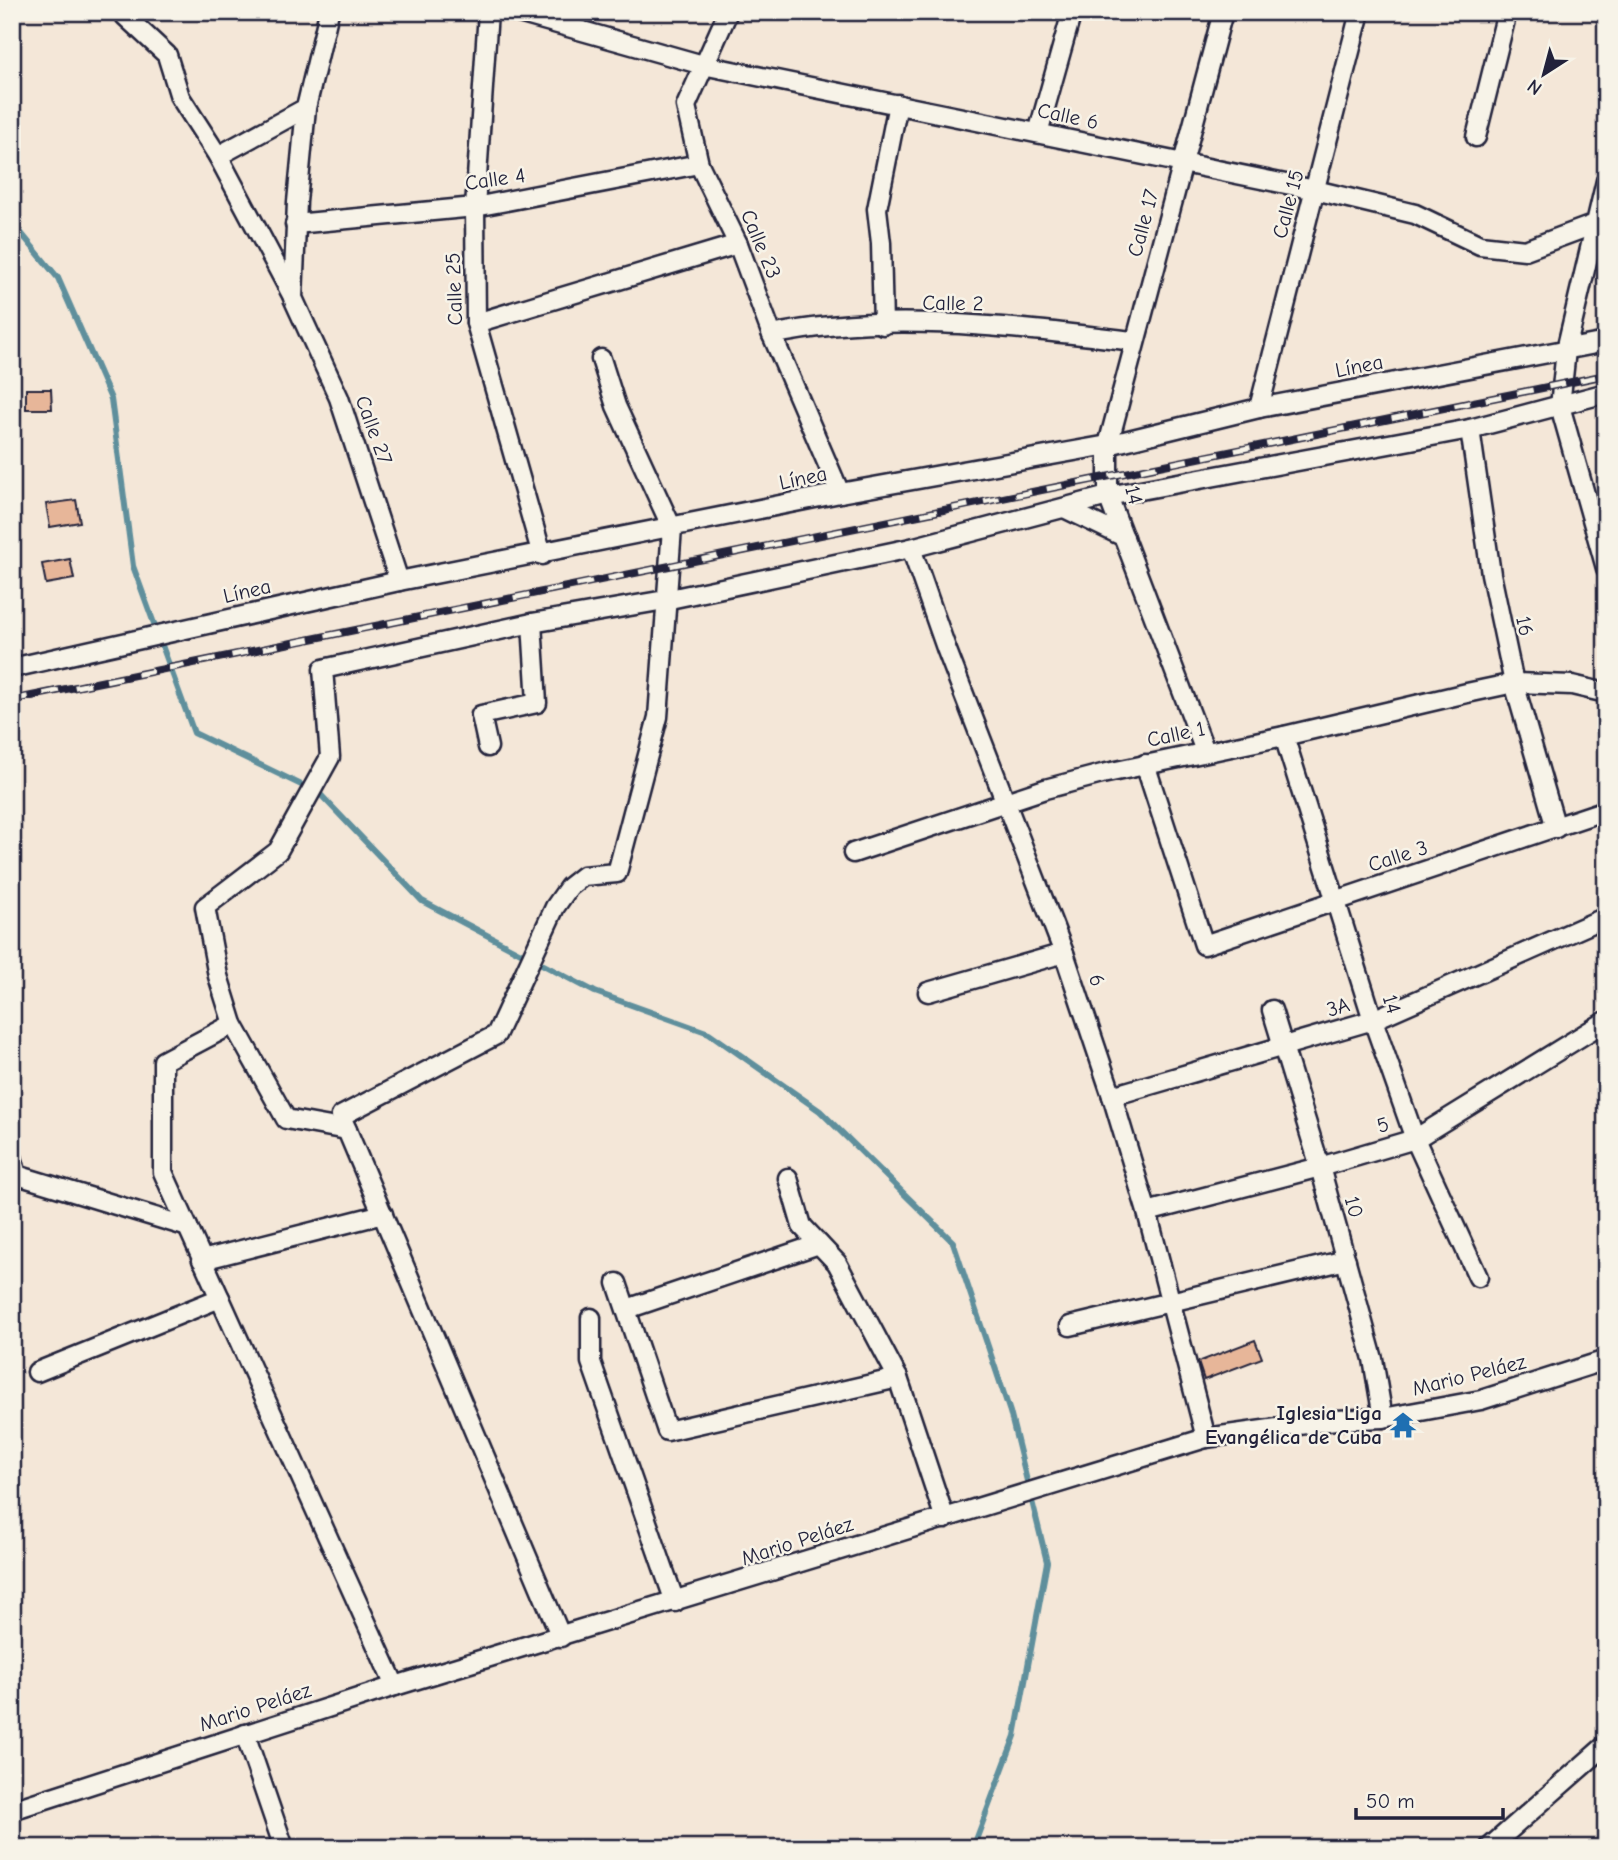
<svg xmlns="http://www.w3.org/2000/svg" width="1618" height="1860" font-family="'Comic Neue',sans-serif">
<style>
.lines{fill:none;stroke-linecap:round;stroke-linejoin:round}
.stream{stroke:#5e8f9c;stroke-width:6}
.building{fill:#e7b699;stroke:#22223b;stroke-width:2}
.street-casing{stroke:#22223b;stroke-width:23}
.street{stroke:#f7f3e8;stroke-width:18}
.rail-casing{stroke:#22223b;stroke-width:8}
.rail{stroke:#f7f3e8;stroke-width:5;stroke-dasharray:16;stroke-linecap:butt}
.labels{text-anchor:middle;stroke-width:5;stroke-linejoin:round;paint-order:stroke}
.street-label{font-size:21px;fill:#22223b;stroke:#f7f3e8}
.poi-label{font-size:21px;font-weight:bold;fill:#22223b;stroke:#f7f3e8;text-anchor:end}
</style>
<rect width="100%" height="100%" fill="#f4e7d8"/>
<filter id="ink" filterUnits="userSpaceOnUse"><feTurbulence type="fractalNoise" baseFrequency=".0143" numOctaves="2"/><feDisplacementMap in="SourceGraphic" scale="14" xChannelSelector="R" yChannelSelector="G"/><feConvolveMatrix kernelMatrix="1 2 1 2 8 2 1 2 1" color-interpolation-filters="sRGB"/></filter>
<g filter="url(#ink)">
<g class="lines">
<polyline class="stream" points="12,222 58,278 111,399 133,566 194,733 320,794 422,901 595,992 709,1033 820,1111 953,1242 1010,1412 1047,1562 1015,1736 973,1848"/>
</g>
<g class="building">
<polygon points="26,389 51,389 52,409 26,409"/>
<polygon points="76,500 80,522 50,527 46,504"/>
<polygon points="70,559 74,579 46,584 42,564"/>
<polygon points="1255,1340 1262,1358 1204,1380 1198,1362"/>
</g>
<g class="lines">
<g class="street-casing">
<g id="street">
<polyline points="329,12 306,108 297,202 293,298 339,398 399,581"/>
<polyline points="488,12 475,207 476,323 542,555"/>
<polyline points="515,12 703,65 1315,190 1415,214 1480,245 1525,250 1606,220"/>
<polyline points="728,12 686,106 699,164 738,244 772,335 840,493"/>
<polyline points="125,16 167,55 180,97 218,156 292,295"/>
<polyline points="1038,133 1072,12"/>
<polyline points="1476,137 1507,12"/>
<polyline points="218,156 306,108"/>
<polyline points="1606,181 1566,350 1560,406 1606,568"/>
<polyline points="295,224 475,207 699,164"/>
<polyline points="476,323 738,244"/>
<polyline points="883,325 881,243 877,209 898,104"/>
<path d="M772,335C885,310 1020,328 1134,341"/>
<polyline points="1259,408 1360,12"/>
<polyline points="1470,429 1491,574 1514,683 1556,828"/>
<polyline points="1066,509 1124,537"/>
<polyline points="911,548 946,648 1064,953 1112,1096 1147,1212 1206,1438"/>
<polyline points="12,668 399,581 840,493 1108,445 1259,408 1606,342"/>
<polyline points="1284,736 1373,1020 1415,1139 1478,1277"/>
<polyline points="488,747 481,715 537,703 532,623"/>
<polyline points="1205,751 1108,496 1108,445 1223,12"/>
<polyline points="1145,764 1204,945 1606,810"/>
<polyline points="853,853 1045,789 1102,774 1284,736 1467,693 1514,683 1572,685 1606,693"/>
<polyline points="928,992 1064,953"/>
<polyline points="1272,1010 1320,1167 1373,1359 1383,1418"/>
<polyline points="233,1024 163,1061 163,1172 395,1686"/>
<polyline points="1112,1096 1373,1020 1606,917"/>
<polyline points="347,1130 286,1119 233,1024 218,976 205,907 278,851 330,757 323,669 532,623 665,600 911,548 1108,496 1470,429 1606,393"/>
<polyline points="12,1157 17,1175 188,1227"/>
<polyline points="788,1178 802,1226 837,1263 898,1378 945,1519"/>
<polyline points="1147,1212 1320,1167 1415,1139 1606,1021"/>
<polyline points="202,1260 383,1214"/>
<polyline points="617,1283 667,1431 898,1378"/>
<polyline points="627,1309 819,1244"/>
<polyline points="591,1318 591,1362 675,1602"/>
<polyline points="1070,1326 1346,1260"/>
<polyline points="37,1372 220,1298"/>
<polyline points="561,1637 341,1116 496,1035 555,907 569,887 583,876 617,873 658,717 672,528 616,406 601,359"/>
<polyline points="245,1734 284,1848"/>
<polyline points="12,1810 395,1686 1206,1438 1335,1420 1383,1418 1481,1400 1606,1360"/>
<polyline points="1489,1848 1606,1745"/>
</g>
</g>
<use href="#street" class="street"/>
<g class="rail-casing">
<polyline id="rail" points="12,700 1606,375"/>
</g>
<use href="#rail" class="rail"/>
</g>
</g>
<defs>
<g id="temple-bare" transform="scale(2.1)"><path d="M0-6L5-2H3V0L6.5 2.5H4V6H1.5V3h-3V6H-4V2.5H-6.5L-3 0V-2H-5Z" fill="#1f6fb2" stroke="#f7f3e8" stroke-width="2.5" paint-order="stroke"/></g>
</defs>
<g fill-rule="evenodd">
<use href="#temple-bare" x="1403" y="1425"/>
</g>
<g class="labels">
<g class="street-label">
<text transform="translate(1068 116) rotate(12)" y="7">Calle 6</text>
<text transform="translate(495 179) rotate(-8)" y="7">Calle 4</text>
<text transform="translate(1288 204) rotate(-75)" y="7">Calle 15</text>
<text transform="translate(1143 223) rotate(-75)" y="7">Calle 17</text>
<text transform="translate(761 244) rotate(67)" y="7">Calle 23</text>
<text transform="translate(454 289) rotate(-92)" y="7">Calle 25</text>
<text transform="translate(953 303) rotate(1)" y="7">Calle 2</text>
<text transform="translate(1359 366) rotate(-11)" y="7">Línea</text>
<text transform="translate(374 430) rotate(70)" y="7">Calle 27</text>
<text transform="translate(803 478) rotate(-12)" y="7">Línea</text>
<text transform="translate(1134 495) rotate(76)" y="7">14</text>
<text transform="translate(247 591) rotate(-13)" y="7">Línea</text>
<text transform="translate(1525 626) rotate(78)" y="7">16</text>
<text transform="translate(1176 734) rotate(-12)" y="7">Calle 1</text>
<text transform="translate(1398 856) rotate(-18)" y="7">Calle 3</text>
<text transform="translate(1097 980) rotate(71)" y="7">6</text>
<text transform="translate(1392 1004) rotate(73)" y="7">14</text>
<text transform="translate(1338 1007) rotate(-17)" y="7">3A</text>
<text transform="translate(1383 1125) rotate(-17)" y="7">5</text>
<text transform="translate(1354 1207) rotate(75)" y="7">10</text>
<text transform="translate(1469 1375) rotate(-14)" y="7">Mario Peláez</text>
<text transform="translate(797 1541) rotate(-18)" y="7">Mario Peláez</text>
<text transform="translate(255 1707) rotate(-18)" y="7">Mario Peláez</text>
</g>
<g class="poi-label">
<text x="1382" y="1420">Iglesia Liga<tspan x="1382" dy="24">Evangélica de Cuba</tspan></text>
</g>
</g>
<rect width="1618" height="1860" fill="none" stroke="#f7f3e8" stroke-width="42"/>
<rect x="21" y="21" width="1576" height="1818" fill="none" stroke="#22223b" stroke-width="2.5" filter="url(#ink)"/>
<g transform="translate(1544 74) rotate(216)" stroke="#f7f3e8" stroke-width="5" paint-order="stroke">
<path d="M0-5L12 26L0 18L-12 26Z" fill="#22223b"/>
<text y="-10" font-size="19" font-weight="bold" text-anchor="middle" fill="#22223b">N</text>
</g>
<path d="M1356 1808v10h147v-10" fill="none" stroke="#22223b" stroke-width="3.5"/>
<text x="1366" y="1808" font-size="21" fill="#22223b" stroke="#f7f3e8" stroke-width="5" paint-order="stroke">50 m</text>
</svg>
